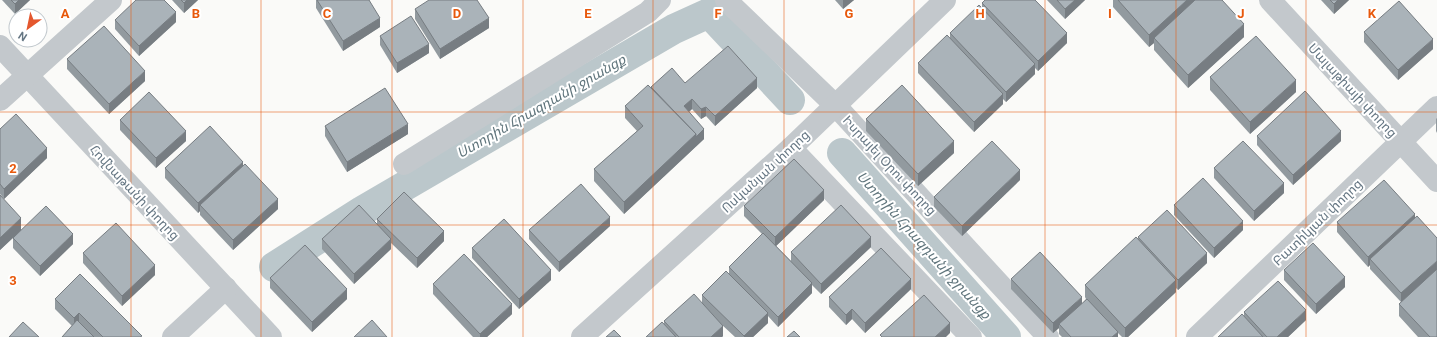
<svg xmlns="http://www.w3.org/2000/svg" width="1437" height="337" font-family="Roboto,'Noto Sans Armenian',sans-serif">
<style>
.lines{fill:none;stroke-linecap:round;stroke-linejoin:round}
.canal{stroke:#bbc7cb;stroke-width:30}
.minor{stroke:#c3c8cc;stroke-width:22}
.wall{fill:#929a9f}
.shaded-wall{fill:#777d82}
.building{fill:#aab3b9;stroke:#777d82}
.grid{fill:none;stroke:#e8590c;stroke-width:1;stroke-opacity:0.55}
.labels{text-anchor:middle;stroke-width:4;stroke-linejoin:round;paint-order:stroke}
.street-label{font-size:13px;fill:#657683;stroke:#fff}
.water-label{font-size:14px;font-style:italic;fill:#60757c;stroke:#fff}
.grid-label{font-size:13px;text-anchor:middle;font-weight:bold;fill:#e8590c;stroke:#fff;stroke-width:4;stroke-linejoin:round;paint-order:stroke}
</style>
<rect width="100%" height="100%" fill="#fafaf8"/>
<g class="lines">
<g class="canal">
<polyline points="842,153 1006,337"/>
<polyline points="274,267 362,211 674,29 709,13 790,100"/>
</g>
<g class="minor">
<polyline points="726,0 835,105 1048,337"/>
<polyline points="1270,0 1437,181"/>
<polyline points="0,46 271,337"/>
<polyline points="0,100 111,0"/>
<polyline points="791,148 971,337"/>
<polyline points="404,164 648,12 660,0"/>
<polyline points="173,337 226,288"/>
<polyline points="582,337 791,148 945,0"/>
<polyline points="1197,337 1437,107"/>
</g>
</g>
<g class="wall">
<polygon points="2,0 30,0 15,14"/>
<polygon points="172,0 198,0 184,13"/>
<polygon points="316,0 369,0 380,27 343,51 316,8"/>
<polygon points="835,0 854,0 843,9"/>
<polygon points="1047,0 1085,0 1065,19"/>
<polygon points="1113,0 1222,0 1244,37 1188,88 1154,50 1154,43 1149,47 1113,7"/>
<polygon points="1321,0 1349,0 1334,14"/>
<polygon points="982,3 1067,43 1038,71 1035,68 1035,74 1006,102 1003,99 1003,104 974,132 918,73 918,63 950,38 950,33 982,8"/>
<polygon points="415,9 489,28 440,59 415,19"/>
<polygon points="115,20 176,22 139,56 115,29"/>
<polygon points="1364,32 1433,49 1398,80 1364,42"/>
<polygon points="380,36 429,53 397,73 380,45"/>
<polygon points="67,59 145,81 109,114 67,69"/>
<polygon points="1210,77 1296,92 1250,134 1210,90"/>
<polygon points="685,83 757,88 715,126 706,116 701,119 692,109 689,112 704,139 624,214 594,181 594,169 637,131 625,118 625,106 651,88"/>
<polygon points="1437,118 1437,133 1436,131 1436,119"/>
<polygon points="866,119 954,153 918,186 866,131"/>
<polygon points="120,120 186,141 156,168 120,130"/>
<polygon points="325,126 408,134 347,172 325,136"/>
<polygon points="0,129 47,158 4,199 0,194"/>
<polygon points="1257,136 1341,141 1293,185 1257,145"/>
<polygon points="243,166 278,209 233,250 200,215 200,211 198,213 165,178 165,168"/>
<polygon points="1214,168 1284,193 1254,221 1214,178"/>
<polygon points="1020,180 962,236 934,207 934,197"/>
<polygon points="0,195 21,230 73,244 40,276 13,248 13,238 0,250"/>
<polygon points="824,200 776,246 791,261 791,252 871,247 821,294 812,285 812,293 778,327 768,316 768,323 753,337 735,337 721,324 723,336 722,337 646,337 664,324 664,321 702,303 702,295 729,273 729,267 762,234 744,216 744,206"/>
<polygon points="1174,205 1243,230 1214,258 1174,215"/>
<polygon points="1415,218 1437,337 1418,337 1399,316 1399,304 1401,302 1370,269 1370,265 1368,267 1337,232 1337,222"/>
<polygon points="377,219 444,241 417,268 391,243 391,249 354,284 322,249 322,239 377,224"/>
<polygon points="610,226 559,272 529,239 529,230"/>
<polygon points="1138,237 1207,263 1178,290 1176,288 1176,292 1128,337 1122,337 1118,333 1118,337 1062,337 1059,334 1059,328 1053,333 1011,289 1011,279 1082,304 1086,299 1085,297 1085,285 1138,239"/>
<polygon points="472,248 551,280 519,309 472,258"/>
<polygon points="83,253 155,275 122,306 83,263"/>
<polygon points="1284,270 1345,287 1316,314 1284,280"/>
<polygon points="270,278 347,299 312,332 270,288"/>
<polygon points="433,284 512,314 487,337 473,337 433,294"/>
<polygon points="911,289 865,333 852,319 846,325 829,307 829,297"/>
<polygon points="55,299 142,337 62,337 72,326 55,309"/>
<polygon points="1244,312 1306,320 1288,337 1218,337 1244,316"/>
</g>
<g class="shaded-wall">
<polygon points="19,0 30,0 15,14 15,4"/>
<polygon points="187,0 198,0 184,13 184,3"/>
<polygon points="843,0 854,0 843,9"/>
<polygon points="1075,0 1085,0 1065,19 1065,9"/>
<polygon points="1187,0 1201,0 1154,38 1154,43 1149,47 1149,35"/>
<polygon points="1338,0 1349,0 1334,14 1334,4"/>
<polygon points="176,12 176,22 139,56 139,46"/>
<polygon points="380,18 380,27 343,51 343,41"/>
<polygon points="489,18 489,28 440,59 440,49"/>
<polygon points="1244,24 1244,37 1188,88 1188,75"/>
<polygon points="1067,33 1067,43 1038,71 1038,61"/>
<polygon points="1433,39 1433,49 1398,80 1398,70"/>
<polygon points="429,44 429,53 397,73 397,63"/>
<polygon points="1035,64 1035,74 1006,102 1006,92"/>
<polygon points="145,71 145,81 109,114 109,104"/>
<polygon points="757,78 757,88 715,126 715,116"/>
<polygon points="1296,80 1296,92 1250,134 1250,122"/>
<polygon points="1003,94 1003,104 974,132 974,122"/>
<polygon points="692,99 692,109 684,116 684,106"/>
<polygon points="706,107 706,116 701,119 701,109"/>
<polygon points="408,124 408,134 347,172 347,162"/>
<polygon points="704,129 704,139 624,214 624,202 696,134"/>
<polygon points="186,131 186,141 156,168 156,158"/>
<polygon points="1341,131 1341,141 1293,185 1293,175"/>
<polygon points="954,141 954,153 918,186 918,174"/>
<polygon points="47,148 47,158 4,199 4,189"/>
<polygon points="243,162 243,172 200,205 200,211 198,213 198,203"/>
<polygon points="1020,170 1020,180 962,236 962,226"/>
<polygon points="1284,183 1284,193 1254,221 1254,211"/>
<polygon points="824,190 824,200 775,247 775,237"/>
<polygon points="278,199 278,209 233,250 233,240"/>
<polygon points="1415,214 1415,224 1370,259 1370,265 1368,267 1368,257"/>
<polygon points="610,217 610,226 559,272 559,262"/>
<polygon points="21,218 21,230 0,250 0,238"/>
<polygon points="1243,221 1243,230 1214,258 1214,248"/>
<polygon points="444,231 444,241 417,268 417,258"/>
<polygon points="73,234 73,244 40,276 40,266"/>
<polygon points="871,237 871,247 821,294 821,284"/>
<polygon points="391,239 391,249 354,284 354,274"/>
<polygon points="1207,253 1207,263 1178,290 1178,280"/>
<polygon points="1437,261 1437,271 1401,303 1401,293"/>
<polygon points="155,265 155,275 122,306 122,296"/>
<polygon points="551,270 551,280 519,309 519,299"/>
<polygon points="1345,277 1345,287 1316,314 1316,304"/>
<polygon points="911,279 911,289 865,333 865,323"/>
<polygon points="1176,280 1176,292 1128,337 1125,337 1125,328"/>
<polygon points="812,283 812,293 778,327 778,317"/>
<polygon points="347,289 347,299 312,332 312,322"/>
<polygon points="1082,297 1082,307 1059,324 1059,328 1053,333 1053,323"/>
<polygon points="512,304 512,314 487,337 480,337 480,334"/>
<polygon points="852,309 852,319 846,325 846,315"/>
<polygon points="1306,310 1306,320 1288,337 1277,337"/>
<polygon points="79,313 79,323 74,328 74,318"/>
<polygon points="768,313 768,323 753,337 744,337 744,336"/>
<polygon points="950,323 950,333 946,337 935,337"/>
<polygon points="723,326 723,336 722,337 711,337"/>
<polygon points="1118,332 1118,337 1112,337"/>
</g>
<g class="building">
<polygon points="11,0 19,0 15,4"/>
<polygon points="136,0 164,0 176,12 139,46 115,20"/>
<polygon points="181,0 187,0 184,3"/>
<polygon points="317,0 369,0 380,18 343,41"/>
<polygon points="429,0 477,0 489,18 440,49 415,9"/>
<polygon points="985,0 1035,0 1067,33 1038,61 982,3"/>
<polygon points="1057,0 1075,0 1065,9"/>
<polygon points="1118,0 1187,0 1149,35"/>
<polygon points="1195,0 1222,0 1244,24 1188,75 1154,38"/>
<polygon points="1330,0 1338,0 1334,4"/>
<polygon points="1399,1 1433,39 1398,70 1364,32"/>
<polygon points="979,5 1035,64 1006,92 950,33"/>
<polygon points="411,16 429,44 397,63 380,36"/>
<polygon points="104,26 145,71 109,104 67,59"/>
<polygon points="947,35 1003,94 974,122 918,63"/>
<polygon points="1256,36 1296,80 1250,122 1210,77"/>
<polygon points="728,46 757,78 715,116 706,107 701,109 692,99 684,106 704,129 696,137 696,134 651,87 672,68 685,83"/>
<polygon points="648,85 696,134 624,202 594,169 643,126 625,106"/>
<polygon points="902,85 954,141 918,174 866,119"/>
<polygon points="385,88 408,124 347,162 325,126"/>
<polygon points="1305,91 1341,131 1293,175 1257,136"/>
<polygon points="149,92 186,131 156,158 120,120"/>
<polygon points="16,114 47,148 4,189 0,184 0,129"/>
<polygon points="210,126 243,162 198,203 165,168"/>
<polygon points="992,141 1020,170 962,226 934,197"/>
<polygon points="1243,141 1284,183 1254,211 1214,168"/>
<polygon points="794,159 824,190 775,237 744,206"/>
<polygon points="245,164 278,199 233,240 200,205"/>
<polygon points="1203,178 1243,221 1214,248 1174,205"/>
<polygon points="1384,180 1415,214 1368,257 1337,222"/>
<polygon points="581,184 610,217 559,262 529,230"/>
<polygon points="404,192 444,231 417,258 377,219"/>
<polygon points="0,195 21,218 0,238"/>
<polygon points="359,205 391,239 354,274 322,239"/>
<polygon points="841,205 871,237 821,284 791,252"/>
<polygon points="46,206 73,234 40,266 13,238"/>
<polygon points="1167,210 1207,253 1178,280 1138,237"/>
<polygon points="1417,216 1437,238 1437,261 1401,293 1370,259"/>
<polygon points="504,219 551,270 519,299 472,248"/>
<polygon points="116,223 155,265 122,296 83,253"/>
<polygon points="763,233 812,283 778,317 729,267"/>
<polygon points="1136,237 1176,280 1125,328 1085,285"/>
<polygon points="1313,243 1345,277 1316,304 1284,270"/>
<polygon points="305,245 347,289 312,322 270,278"/>
<polygon points="881,248 911,279 865,323 852,309 846,315 829,297"/>
<polygon points="1040,252 1082,297 1053,323 1011,279"/>
<polygon points="464,254 512,304 480,334 433,284"/>
<polygon points="1437,269 1437,337 1430,337 1399,304"/>
<polygon points="726,271 768,313 744,336 702,295"/>
<polygon points="80,274 142,336 140,337 103,337 79,313 74,318 55,299"/>
<polygon points="1278,281 1306,310 1277,337 1267,337 1244,312"/>
<polygon points="694,294 723,326 711,337 679,337 664,321"/>
<polygon points="924,295 950,323 935,337 882,337 880,335"/>
<polygon points="1087,299 1118,332 1112,337 1071,337 1059,324"/>
<polygon points="1242,314 1263,337 1218,337"/>
<polygon points="77,320 94,337 62,337"/>
<polygon points="372,320 387,337 354,337"/>
<polygon points="23,322 39,337 9,337"/>
<polygon points="662,322 676,337 646,337"/>
<polygon points="614,330 621,337 606,337"/>
<polygon points="794,331 800,337 787,337"/>
</g>
<path class="grid" d="M131,0V337M261,0V337M392,0V337M523,0V337M653,0V337M784,0V337M914,0V337M1045,0V337M1176,0V337M1306,0V337M0,112H1437M0,225H1437"/>
<g class="labels">
<g class="street-label">
<text transform="translate(1353 90) rotate(47)" y="5">Մալաթիայի փողոց</text>
<text transform="translate(890 165) rotate(47)" y="5">Իսրայել Օրու փողոց</text>
<text transform="translate(765 171) rotate(-43)" y="5">Ոսկանյան փողոց</text>
<text transform="translate(135 192) rotate(47)" y="5">Հովնաթանի փողոց</text>
<text transform="translate(1317 222) rotate(-44)" y="5">Բատիկյան փողոց</text>
</g>
<g class="water-label">
<text transform="translate(541 106) rotate(-30)" y="5">Ստորին Հրազդանի ջրանցք</text>
<text transform="translate(924 245) rotate(48)" y="5">Ստորին Հրազդանի ջրանցք</text>
</g>
</g>
<g class="grid-label">
<text x="65" y="18">A</text>
<text x="196" y="18">B</text>
<text x="327" y="18">C</text>
<text x="457" y="18">D</text>
<text x="588" y="18">E</text>
<text x="718" y="18">F</text>
<text x="849" y="18">G</text>
<text x="980" y="18">H</text>
<text x="1110" y="18">I</text>
<text x="1241" y="18">J</text>
<text x="1372" y="18">K</text>
<text x="13" y="173">2</text>
<text x="13" y="285">3</text>
</g>
<g transform="translate(28 28) rotate(213)"><circle r="19" fill="#ffffff" stroke="#c1c8cd"/>
<path d="M0-3L7 15L0 10L-7 15Z" fill="#e4572e"/>
<text y="-6" font-size="11" font-weight="bold" text-anchor="middle" fill="#657683">N</text>
</g>
</svg>
